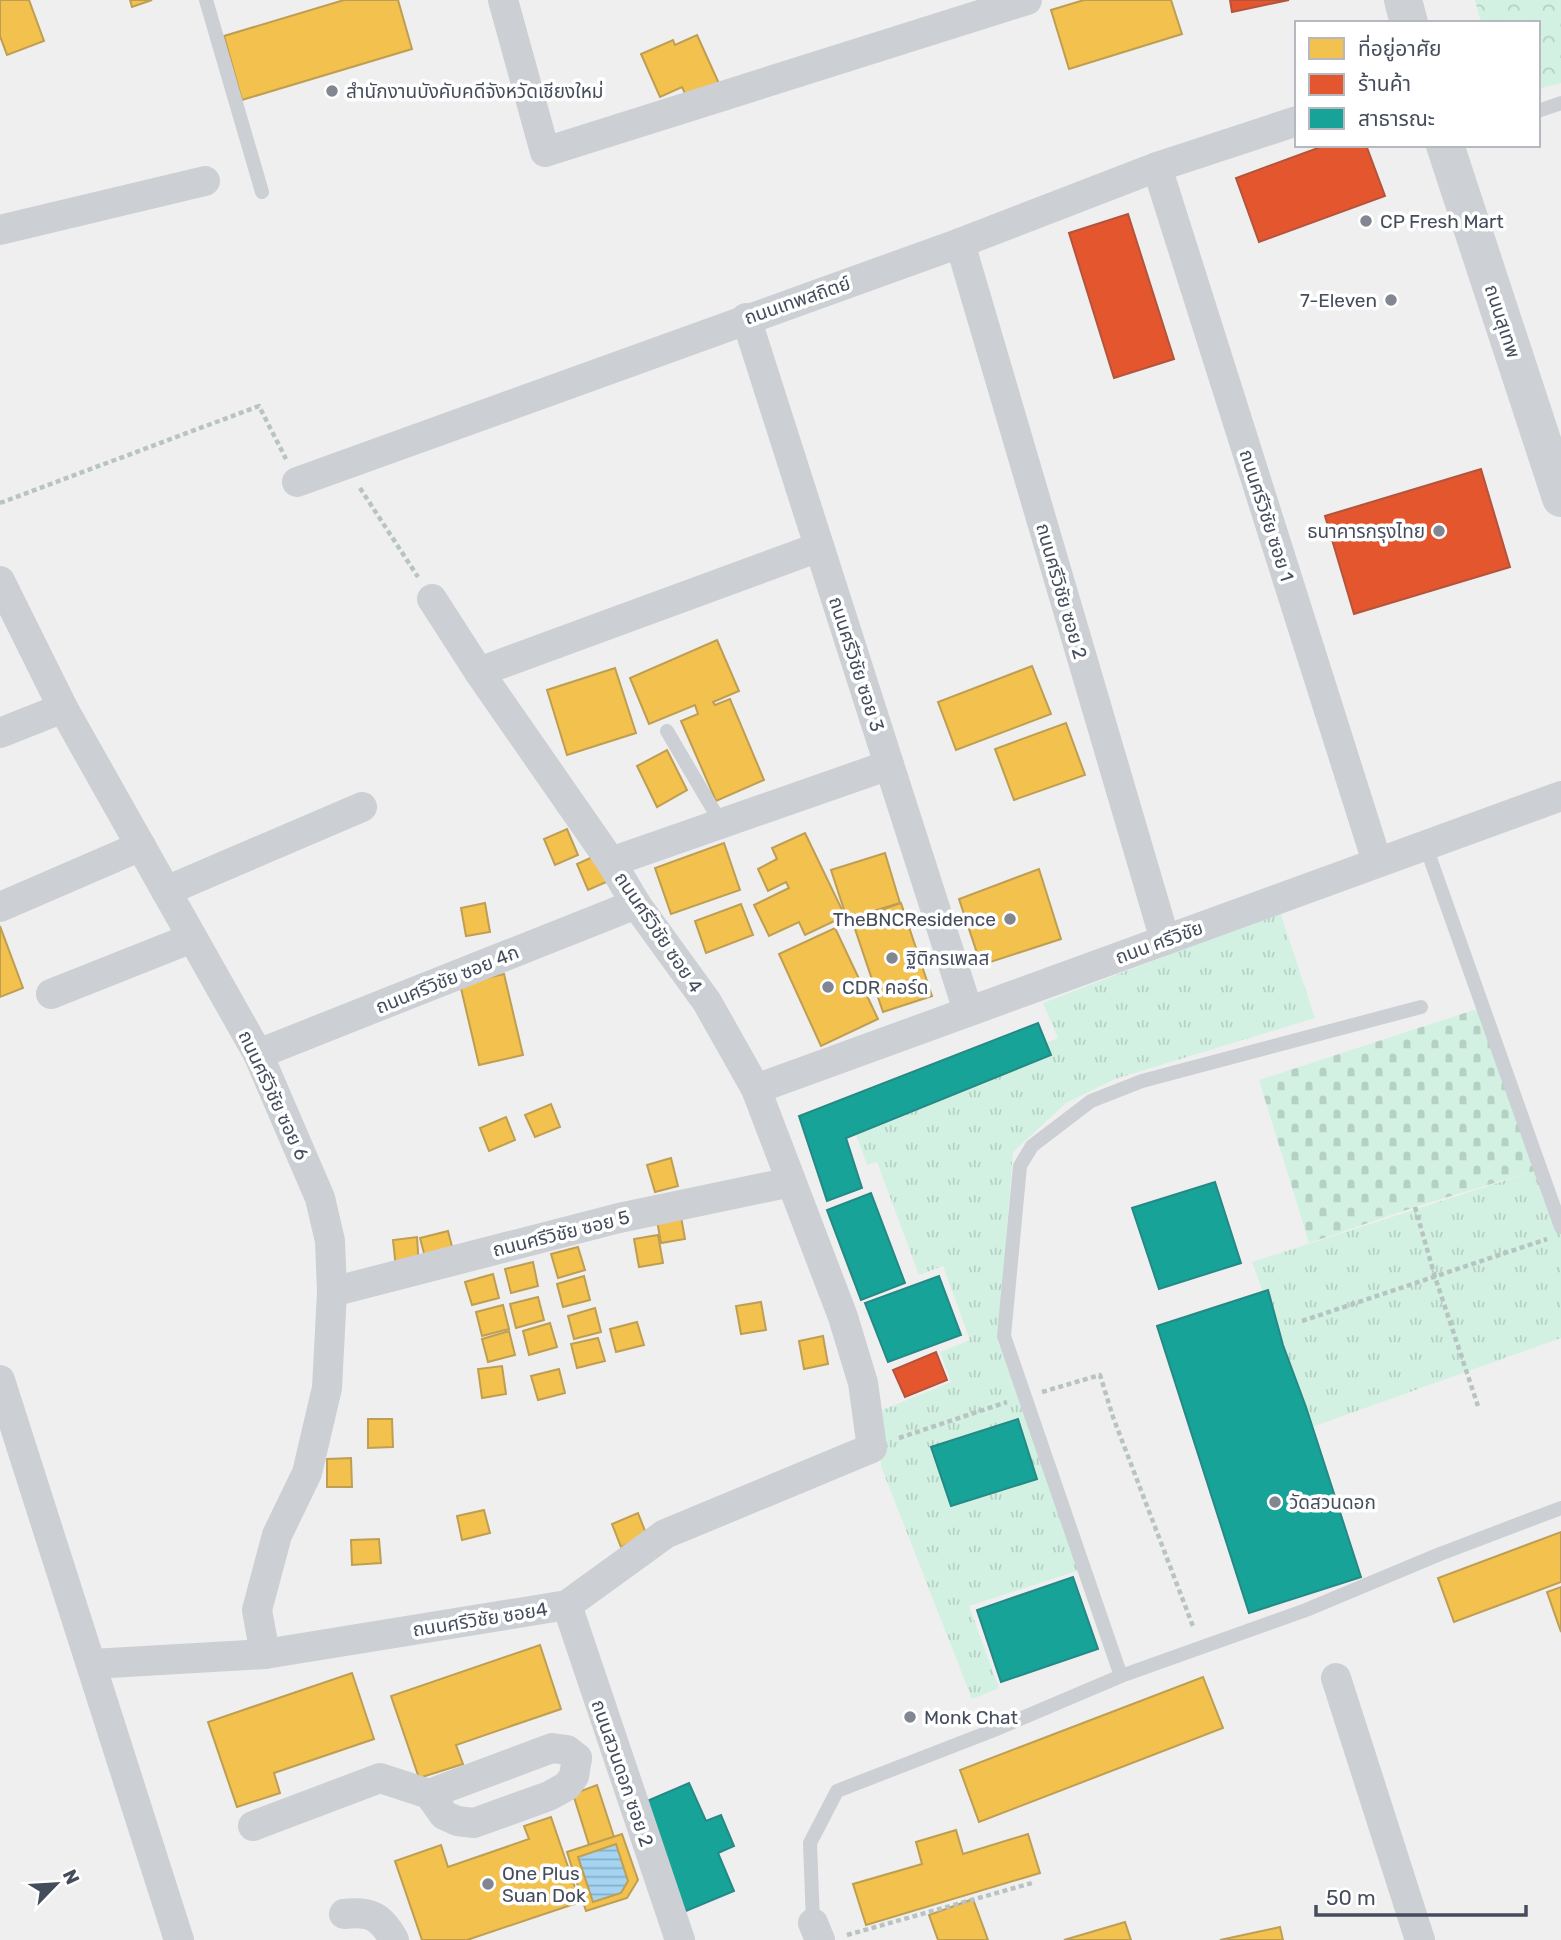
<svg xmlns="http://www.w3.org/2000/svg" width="1561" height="1940" font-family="Rubik,'Noto Sans Thai',sans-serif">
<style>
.forest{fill:url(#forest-crowns)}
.cemetery{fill:url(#cemetery-stones)}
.park{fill:url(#park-tufts)}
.water{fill:url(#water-rules)}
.homes{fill:#f2c14e;stroke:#be9e52;stroke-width:2;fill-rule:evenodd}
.shops{fill:#e4572e;stroke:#b4543c;stroke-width:2}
.public{fill:#17a398;stroke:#258986;stroke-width:2}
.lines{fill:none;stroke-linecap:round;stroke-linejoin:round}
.path{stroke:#b7c4c3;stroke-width:4.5;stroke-dasharray:5 3.5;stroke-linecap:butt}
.service{stroke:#cccfd3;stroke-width:14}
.minor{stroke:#cccfd3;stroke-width:30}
.secondary{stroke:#cdd0d4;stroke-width:38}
.poi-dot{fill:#818690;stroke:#fff;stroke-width:2.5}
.labels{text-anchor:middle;stroke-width:7;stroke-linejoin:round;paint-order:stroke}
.poi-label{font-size:19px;fill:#454d5d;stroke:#fff;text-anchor:start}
.street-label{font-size:19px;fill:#454d5d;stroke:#fff}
</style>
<defs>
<pattern id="forest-crowns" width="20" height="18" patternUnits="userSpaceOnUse" patternTransform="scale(1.75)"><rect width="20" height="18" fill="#d2f1e2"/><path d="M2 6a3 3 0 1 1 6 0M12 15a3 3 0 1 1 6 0" fill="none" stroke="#b6d0c4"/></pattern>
<pattern id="cemetery-stones" width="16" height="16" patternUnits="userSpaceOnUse" patternTransform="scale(1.75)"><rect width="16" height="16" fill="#d2f1e2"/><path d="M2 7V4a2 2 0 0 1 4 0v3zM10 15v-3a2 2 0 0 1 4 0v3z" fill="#b6d0c4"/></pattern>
<pattern id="park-tufts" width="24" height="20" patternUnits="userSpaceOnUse" patternTransform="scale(1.75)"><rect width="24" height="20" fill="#d2f1e2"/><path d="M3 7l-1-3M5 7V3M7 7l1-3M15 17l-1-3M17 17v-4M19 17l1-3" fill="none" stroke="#b6d0c4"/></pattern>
<pattern id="water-rules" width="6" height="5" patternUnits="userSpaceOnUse" patternTransform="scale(1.75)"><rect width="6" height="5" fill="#a4d4f1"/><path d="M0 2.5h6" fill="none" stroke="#87aec6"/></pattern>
</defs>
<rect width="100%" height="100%" fill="#f0efef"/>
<polygon class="forest" points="1475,0 1561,0 1561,83 1538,89 1538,23 1481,23"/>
<polygon class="cemetery" points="1486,1006 1541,1169 1415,1207 1309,1243 1259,1080"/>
<g class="park">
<polygon points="1280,912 1315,1018 1115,1079 1066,1103 1013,1152 998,1341 1080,1570 969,1606 999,1688 972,1699 881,1466 875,1413 951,1382 940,1352 970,1340 943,1266 919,1275 877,1162 867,1165 852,1124 1058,1038 1043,1003"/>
<polygon points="1541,1169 1561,1227 1561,1338 1312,1427 1252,1262"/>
</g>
<polygon class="water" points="616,1844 628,1881 621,1893 593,1902 578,1857"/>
<g class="homes">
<polygon points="0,0 29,0 44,41 7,55 0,36"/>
<polygon points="130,0 152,0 132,7"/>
<polygon points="344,0 398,0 412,49 242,100 224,36"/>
<polygon points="1084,0 1171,0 1182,34 1069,69 1051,10"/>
<polygon points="697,35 721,88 689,102 682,87 660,97 641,54 673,40 675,45"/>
<polygon points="717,640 739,691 713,702 715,705 730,699 764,780 716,801 681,721 698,714 695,705 649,724 630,678"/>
<polygon points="1032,666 1051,714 956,750 938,702"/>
<polygon points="615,668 636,733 567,755 547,690"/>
<polygon points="1066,723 1085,775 1014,800 995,749"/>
<polygon points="667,750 687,790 657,807 637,766"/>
<polygon points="567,829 578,855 555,865 544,839"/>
<polygon points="805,833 845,916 805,935 799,922 769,936 754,905 789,888 786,882 768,891 758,869 777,859 772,848"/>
<polygon points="724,843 740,890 671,914 655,868"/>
<polygon points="885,853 900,903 847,919 831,870"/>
<polygon points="599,854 611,880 588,890 577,864"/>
<polygon points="1039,869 1061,939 981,965 959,899"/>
<polygon points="485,903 490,932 466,936 461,908"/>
<polygon points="901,903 932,996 883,1012 852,920"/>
<polygon points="741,904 753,935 706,953 695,921"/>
<polygon points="0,926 23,988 0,997"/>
<polygon points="835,928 878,1019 821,1046 779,954"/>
<polygon points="504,974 523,1055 479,1065 460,984"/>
<polygon points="551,1104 560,1127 535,1137 525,1115"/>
<polygon points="506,1117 515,1140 489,1151 480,1128"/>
<polygon points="671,1158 678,1186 655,1192 647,1165"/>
<polygon points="680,1211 685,1239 661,1243 656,1215"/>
<polygon points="448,1231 454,1254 426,1261 420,1238"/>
<polygon points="658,1235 663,1263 639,1267 634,1239"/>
<polygon points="417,1237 419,1266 396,1268 393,1240"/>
<polygon points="578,1247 585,1270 558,1278 551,1254"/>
<polygon points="533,1262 538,1286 511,1293 505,1269"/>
<polygon points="493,1274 499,1298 472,1305 465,1282"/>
<polygon points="584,1276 590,1300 563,1307 557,1284"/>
<polygon points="538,1297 544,1320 516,1328 510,1304"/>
<polygon points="761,1302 766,1330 741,1334 736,1306"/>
<polygon points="503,1305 509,1329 482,1336 476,1312"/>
<polygon points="595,1308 601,1332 574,1339 568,1316"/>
<polygon points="637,1322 644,1345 616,1352 610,1329"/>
<polygon points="550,1323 557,1347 529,1355 523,1331"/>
<polygon points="509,1331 515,1355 488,1362 482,1339"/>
<polygon points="823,1336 828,1364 804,1369 799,1341"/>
<polygon points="598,1338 605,1361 577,1368 571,1344"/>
<polygon points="502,1366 506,1394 482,1398 478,1369"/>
<polygon points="559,1369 565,1393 538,1400 531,1376"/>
<polygon points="368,1419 392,1419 393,1447 368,1448"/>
<polygon points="351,1458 352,1487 327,1487 327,1459"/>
<polygon points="484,1510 490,1533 462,1540 457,1516"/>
<polygon points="638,1513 647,1536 621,1547 612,1524"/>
<polygon points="1561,1532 1561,1582 1454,1622 1438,1578"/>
<polygon points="379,1539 381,1563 352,1565 351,1540"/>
<polygon points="1561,1587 1561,1632 1547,1592"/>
<polygon points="540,1645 561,1709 456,1745 463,1764 419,1778 391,1696"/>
<polygon points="352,1673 374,1739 274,1773 280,1793 237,1807 208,1722"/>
<polygon points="1203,1677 1223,1728 979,1822 960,1770"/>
<polygon points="597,1785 614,1837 589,1845 573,1794"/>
<polygon points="551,1817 580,1902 467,1940 422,1940 395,1861 441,1845 448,1867 529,1839 524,1826"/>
<polygon points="956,1830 963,1854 1028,1834 1040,1873 866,1925 853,1884 922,1864 916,1842"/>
<path d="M622,1834L638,1880L627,1898L586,1911L567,1852ZM616,1844L628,1881L621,1893L593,1902L578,1857Z"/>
<polygon points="973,1899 988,1940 938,1940 929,1915"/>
<polygon points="1125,1922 1131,1940 1064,1940"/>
<polygon points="1280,1927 1283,1940 1220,1940"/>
</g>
<g class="shops">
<polygon points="1230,0 1289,0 1232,12"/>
<polygon points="1326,145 1366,145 1385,196 1259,242 1236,178"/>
<polygon points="1128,214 1174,359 1114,378 1069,233"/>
<polygon points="1481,469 1510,567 1354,614 1325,516"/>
<polygon points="936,1352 947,1380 905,1397 893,1370"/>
</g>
<g class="public">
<polygon points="1038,1023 1051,1055 846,1138 862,1188 827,1201 799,1116"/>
<polygon points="1215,1182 1241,1263 1159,1289 1132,1208"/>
<polygon points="871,1193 905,1283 861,1300 827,1210"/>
<polygon points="939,1276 961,1335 888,1362 865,1303"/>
<polygon points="1268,1290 1283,1345 1306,1407 1361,1577 1249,1613 1157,1326"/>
<polygon points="1018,1419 1037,1479 951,1506 931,1447"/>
<polygon points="1073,1577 1098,1649 1001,1682 977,1610"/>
<polygon points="689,1783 706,1821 721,1815 734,1846 718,1853 734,1891 686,1911 640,1804"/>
</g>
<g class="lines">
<g class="path">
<polyline points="360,488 418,577"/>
<polyline points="0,503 259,406 286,459"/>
<polyline points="1415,1207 1435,1277 1478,1406"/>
<polyline points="1302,1321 1547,1239"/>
<polyline points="1042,1392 1100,1375 1113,1417 1194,1629"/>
<polyline points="899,1438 1007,1402"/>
<polyline points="847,1935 1032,1883"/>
</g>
<g class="service">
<polyline points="206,0 262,192"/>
<polyline points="1538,111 1561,103"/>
<polyline points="667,731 721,823"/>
<polyline points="1425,844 1561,1227"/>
<polyline points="1121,1676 1004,1336 1020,1166 1032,1146 1091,1101 1142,1081 1421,1007"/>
<polyline points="813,1923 810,1843 837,1791 994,1730 1121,1676 1306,1610 1440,1554 1561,1508"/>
</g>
<g class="minor">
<polyline points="503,0 545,152 1027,0"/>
<polyline points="1157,167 1377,862"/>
<polyline points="0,230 205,181"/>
<polyline points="960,243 1165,940"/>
<polyline points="746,318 968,1011"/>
<polyline points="297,482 960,243 1157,167 1297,121"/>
<polyline points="0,581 63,708 258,1054 320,1198 330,1241 332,1292 327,1388 307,1473 277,1535 257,1610 265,1654"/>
<polyline points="479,672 819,547"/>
<polyline points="0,733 63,708"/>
<polyline points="611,862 889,765"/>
<polyline points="166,891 362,807"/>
<polyline points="0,907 141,846"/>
<polyline points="51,994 192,938"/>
<polyline points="258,1054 636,904"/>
<polyline points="756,1089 1561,796"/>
<polyline points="332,1292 619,1218 791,1182"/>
<polyline points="0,1380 179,1940"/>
<polyline points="567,1605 680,1940"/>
<polyline points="92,1664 265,1654 567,1605 665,1534 872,1448 863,1383 843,1317 756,1089 707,1002 636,904 611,862 479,672 432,599"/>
<polyline points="1336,1678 1420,1940"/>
<polyline points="429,1794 552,1748 567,1750 577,1758"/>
<polyline points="253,1826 380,1778 429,1794 444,1815 457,1821 474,1823 549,1796 567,1786 574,1776 577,1758"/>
<path d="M344,1914C370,1911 381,1916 394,1940"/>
<polyline points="813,1923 820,1940"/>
</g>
<g class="secondary">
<polyline points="1403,0 1409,23"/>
<polyline points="1445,145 1561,498"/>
</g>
</g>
<g class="poi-dot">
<circle cx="332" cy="91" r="7"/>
<circle cx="1366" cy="221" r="7"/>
<circle cx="1391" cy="300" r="7"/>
<circle cx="1439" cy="531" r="7"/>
<circle cx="1010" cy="919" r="7"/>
<circle cx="892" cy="958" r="7"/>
<circle cx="828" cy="987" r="7"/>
<circle cx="1275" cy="1502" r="7"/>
<circle cx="910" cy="1717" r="7"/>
<circle cx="488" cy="1884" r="7"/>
</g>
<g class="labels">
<g class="poi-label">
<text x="346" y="98">สำนักงานบังคับคดีจังหวัดเชียงใหม่</text>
<text x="1380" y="228">CP Fresh Mart</text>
<text x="1377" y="307" text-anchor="end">7-Eleven</text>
<text x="1425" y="538" text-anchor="end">ธนาคารกรุงไทย</text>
<text x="996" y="926" text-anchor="end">TheBNCResidence</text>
<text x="906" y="965">ฐิติกรเพลส</text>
<text x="842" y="994">CDR คอร์ด</text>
<text x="1289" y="1509">วัดสวนดอก</text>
<text x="924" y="1724">Monk Chat</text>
<text x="502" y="1880">One Plus<tspan x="502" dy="22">Suan Dok</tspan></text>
</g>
<g class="street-label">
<text transform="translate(797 300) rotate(-19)" y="7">ถนนเทพสถิตย์</text>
<text transform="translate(1503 321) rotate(72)" y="7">ถนนสุเทพ</text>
<text transform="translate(1267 515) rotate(72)" y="7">ถนนศรีวิชัย ซอย 1</text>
<text transform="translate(1062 591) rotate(74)" y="7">ถนนศรีวิชัย ซอย 2</text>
<text transform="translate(857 664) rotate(72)" y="7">ถนนศรีวิชัย ซอย 3</text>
<text transform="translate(659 932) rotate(56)" y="7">ถนนศรีวิชัย ซอย 4</text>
<text transform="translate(1159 942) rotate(-20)" y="7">ถนน ศรีวิชัย</text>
<text transform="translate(447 979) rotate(-22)" y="7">ถนนศรีวิชัย ซอย 4ก</text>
<text transform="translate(274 1095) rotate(65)" y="7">ถนนศรีวิชัย ซอย 6</text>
<text transform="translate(561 1233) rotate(-14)" y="7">ถนนศรีวิชัย ซอย 5</text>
<text transform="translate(480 1619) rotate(-9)" y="7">ถนนศรีวิชัย ซอย4</text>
<text transform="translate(623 1773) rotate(71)" y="7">ถนนสวนดอก ซอย 2</text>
</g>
</g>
<rect x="1295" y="21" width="245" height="126" fill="#ffffff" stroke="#b5b8be" stroke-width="2"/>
<rect x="1309" y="38" width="35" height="21" fill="#f2c14e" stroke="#b5b8be" stroke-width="2"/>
<text x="1358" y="56" font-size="21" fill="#454d5d">ที่อยู่อาศัย</text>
<rect x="1309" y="74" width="35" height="21" fill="#e4572e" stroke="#b5b8be" stroke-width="2"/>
<text x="1358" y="91" font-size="21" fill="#454d5d">ร้านค้า</text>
<rect x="1309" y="108" width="35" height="21" fill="#17a398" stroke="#b5b8be" stroke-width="2"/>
<text x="1358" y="126" font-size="21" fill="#454d5d">สาธารณะ</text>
<g transform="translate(56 1884) rotate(65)" stroke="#ffffff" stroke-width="5" paint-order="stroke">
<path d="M0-5L12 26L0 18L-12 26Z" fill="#454d5d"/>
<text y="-10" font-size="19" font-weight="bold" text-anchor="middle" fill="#454d5d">N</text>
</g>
<path d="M1316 1905v10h210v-10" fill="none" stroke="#454d5d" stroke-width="3.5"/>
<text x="1326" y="1905" font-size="21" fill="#454d5d" stroke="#ffffff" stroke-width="5" paint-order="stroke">50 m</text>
</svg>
